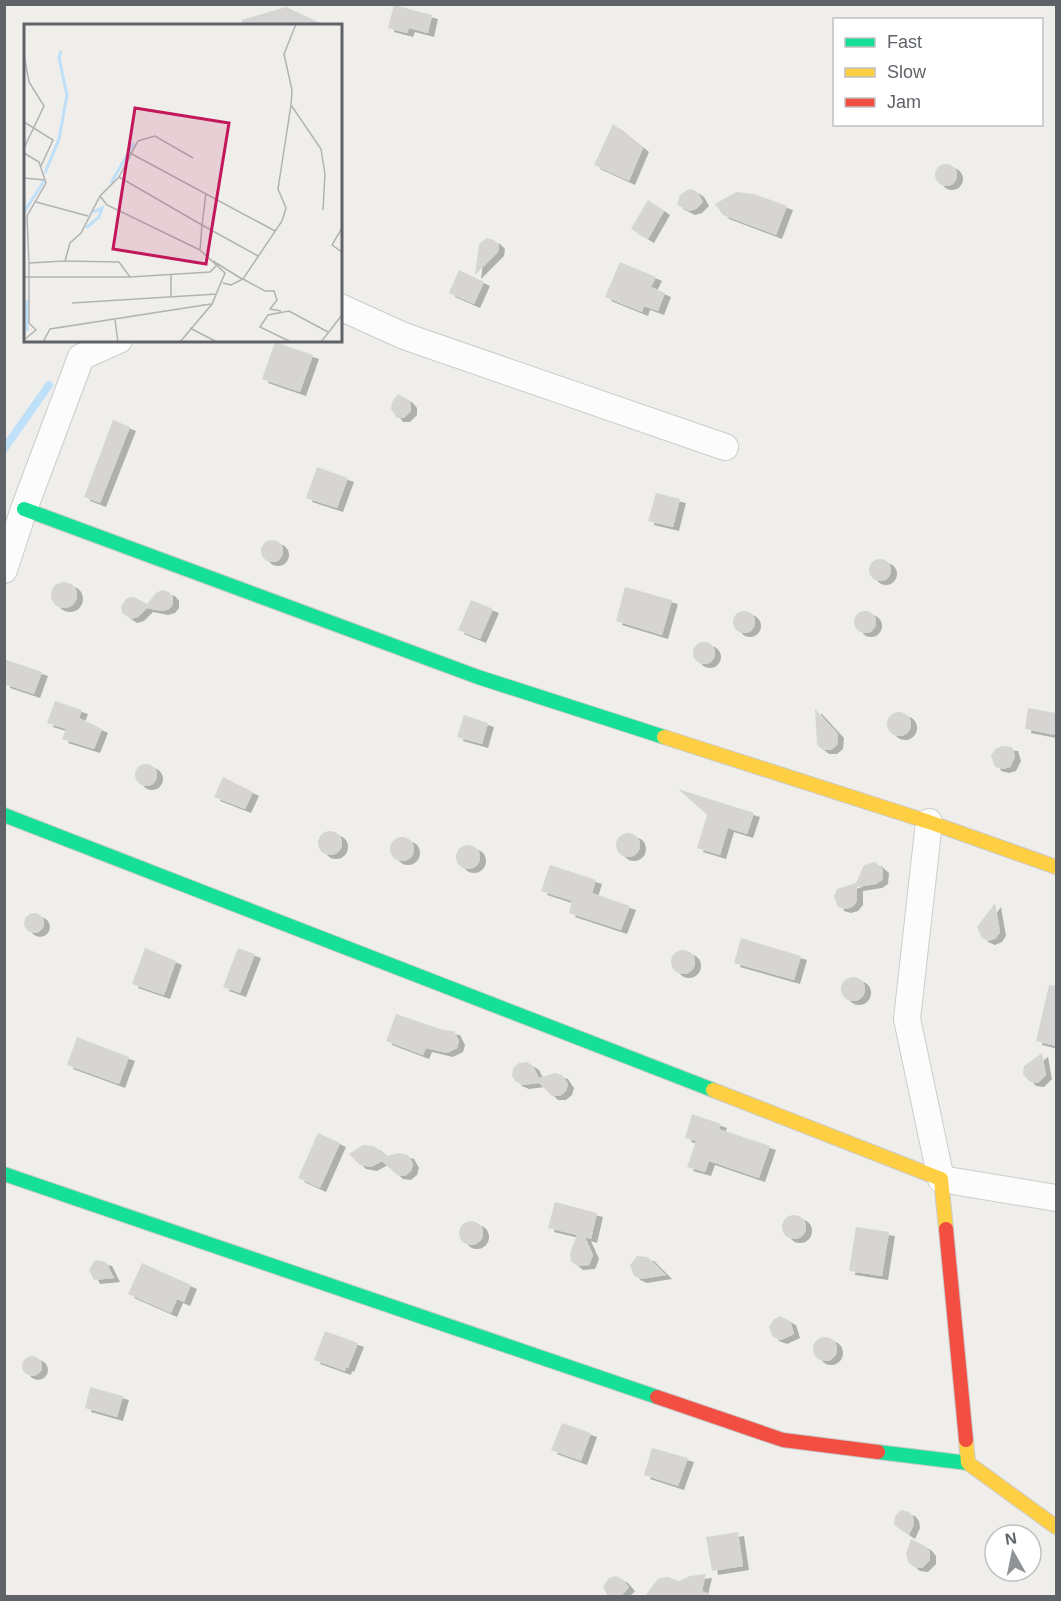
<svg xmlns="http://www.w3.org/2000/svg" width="1061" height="1601" font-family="Arial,sans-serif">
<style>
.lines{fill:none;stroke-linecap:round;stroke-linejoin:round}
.stream{stroke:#bfe0f9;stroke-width:8}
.building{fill:#d6d5d3;filter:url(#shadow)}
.street-casing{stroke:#cbcccc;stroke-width:28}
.fast-casing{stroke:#cacacb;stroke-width:16}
.slow-casing{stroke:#cacacb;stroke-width:16}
.jam-casing{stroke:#cacacb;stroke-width:16}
.street{stroke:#fdfcfc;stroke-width:26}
.fast{stroke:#16e098;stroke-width:14}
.slow{stroke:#ffcf43;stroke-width:14}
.jam{stroke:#f24e42;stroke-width:14}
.inset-river{fill:none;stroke:#bfe0f9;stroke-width:3}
.inset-road{fill:none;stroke:#b1b2b2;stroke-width:1.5}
.view{fill:#c2185b;fill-opacity:0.15;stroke:#c2185b;stroke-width:3}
.inset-edge{fill:none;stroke:#5f6368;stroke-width:3}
</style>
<defs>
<filter id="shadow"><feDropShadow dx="6" dy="4" stdDeviation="0" flood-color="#0004"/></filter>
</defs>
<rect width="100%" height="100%" fill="#efeeea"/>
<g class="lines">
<polyline class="stream" points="4,449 49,385"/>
</g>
<g class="building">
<polygon points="394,5 432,15 428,33 409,28 407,33 388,28"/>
<polygon points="286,7 327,26 242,26 242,20"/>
<polygon points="613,124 643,148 629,181 594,165"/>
<circle cx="946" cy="175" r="11"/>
<polygon points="689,189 694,190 698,193 703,202 696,209 689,211 677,205 680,195"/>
<polygon points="736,192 754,194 787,206 776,235 723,215 715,204"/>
<polygon points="648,200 664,211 648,239 631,229"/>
<polygon points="487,238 494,240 499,245 498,252 475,275 479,244"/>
<polygon points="620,262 656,277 651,287 665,293 658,311 644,306 642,312 605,297"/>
<polygon points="459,270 484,282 474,304 449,293"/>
<polygon points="275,342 313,355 300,392 262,379"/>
<polygon points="398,394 407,399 411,404 411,411 404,418 397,418 391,409 392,402"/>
<polygon points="113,420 130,427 100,503 84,497"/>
<polygon points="317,467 348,478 337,508 306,498"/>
<polygon points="656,493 680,499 673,527 648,521"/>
<circle cx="272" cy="551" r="11"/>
<circle cx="880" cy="570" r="11"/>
<circle cx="64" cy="595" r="13"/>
<polygon points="625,587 672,600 662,635 616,621"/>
<polygon points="162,590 169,592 173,597 173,604 169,609 162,611 147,608 138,617 131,619 122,613 121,606 127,598 134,597 147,604 156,593"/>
<polygon points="471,600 493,609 480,639 458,630"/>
<circle cx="865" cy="622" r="11"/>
<circle cx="744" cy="622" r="11"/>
<circle cx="704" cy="653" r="11"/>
<polygon points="4,659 42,672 34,694 4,684"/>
<polygon points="55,701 82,710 79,718 102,729 94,749 62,739 66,729 47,723"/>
<polygon points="1028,708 1056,713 1055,735 1025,729"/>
<polygon points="815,709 838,734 837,745 831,750 823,750 817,745"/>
<circle cx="899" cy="724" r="12"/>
<polygon points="464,715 488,723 482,744 457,737"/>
<polygon points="1002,746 1012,747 1015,757 1010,767 1003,769 995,767 991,756 995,749"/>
<circle cx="146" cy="775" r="11"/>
<polygon points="223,777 253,792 245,809 214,797"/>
<polygon points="678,789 754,813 747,834 728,828 720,855 697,848 707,815"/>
<circle cx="330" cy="843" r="12"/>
<circle cx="628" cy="845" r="12"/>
<circle cx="402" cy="849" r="12"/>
<circle cx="468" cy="857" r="12"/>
<polygon points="875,862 883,869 882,880 876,884 857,887 857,901 852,907 845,909 838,907 834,896 837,889 856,883 864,865"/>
<polygon points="550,865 596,880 592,893 630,906 621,930 569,913 572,901 541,891"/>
<polygon points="995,903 1000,932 996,938 989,941 982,938 977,927"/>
<circle cx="34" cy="923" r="10"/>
<polygon points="741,938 801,956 794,980 734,963"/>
<polygon points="145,948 176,961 164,995 132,984"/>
<polygon points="238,948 255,954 240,993 223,987"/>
<circle cx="683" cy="962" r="12"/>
<circle cx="853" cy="989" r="12"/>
<polygon points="1049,985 1056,986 1056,1046 1036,1041"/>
<polygon points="396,1014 443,1030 454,1031 459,1041 457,1048 447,1053 426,1048 423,1055 386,1041"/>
<polygon points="77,1037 129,1057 119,1084 67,1065"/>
<polygon points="1042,1053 1046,1075 1038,1083 1030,1082 1023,1074 1024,1066"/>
<polygon points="527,1062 533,1066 539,1078 555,1073 562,1075 568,1084 566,1091 560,1096 552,1096 539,1083 523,1085 516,1082 512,1076 513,1068 519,1063"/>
<polygon points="692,1114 721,1124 719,1129 770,1146 759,1178 709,1161 705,1172 687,1167 696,1141 685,1138"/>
<polygon points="318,1133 340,1143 320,1188 298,1178"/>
<polygon points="363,1145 374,1146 386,1156 400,1153 408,1155 413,1164 411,1171 405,1176 397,1175 382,1161 371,1167 360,1165 349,1154"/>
<polygon points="555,1202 597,1213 591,1239 585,1237 593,1255 589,1265 577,1266 571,1261 570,1253 577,1235 548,1228"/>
<circle cx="794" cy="1227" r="12"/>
<circle cx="471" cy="1233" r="12"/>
<polygon points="856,1227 889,1232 882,1276 849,1271"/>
<polygon points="637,1256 648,1257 666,1275 641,1279 634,1276 630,1265"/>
<polygon points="95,1260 106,1262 114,1278 94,1280 89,1270"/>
<polygon points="142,1263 191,1285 184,1302 177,1299 171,1313 128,1294"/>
<polygon points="780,1316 790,1321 794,1334 781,1340 773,1337 769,1327 773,1320"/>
<polygon points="325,1331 358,1343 348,1368 346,1367 345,1371 314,1360"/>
<circle cx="825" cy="1349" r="12"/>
<circle cx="32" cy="1366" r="10"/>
<polygon points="90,1387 123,1396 117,1417 85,1408"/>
<polygon points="562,1423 591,1433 581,1461 551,1450"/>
<polygon points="652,1448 688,1458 678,1486 644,1475"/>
<polygon points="901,1510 909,1512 913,1517 914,1524 909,1535 894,1525 895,1516"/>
<polygon points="738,1532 743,1566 712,1571 706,1537"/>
<polygon points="911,1539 925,1546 930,1552 930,1560 922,1568 914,1567 908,1562 906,1554"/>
<polygon points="706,1574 702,1591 714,1596 645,1596 657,1580 660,1578 668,1577 679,1581 690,1576"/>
<polygon points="616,1576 622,1579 629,1587 621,1596 608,1596 603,1587 609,1578"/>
</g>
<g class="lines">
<g class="street-casing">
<g id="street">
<polyline points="340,307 404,336 725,447"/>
<polyline points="4,570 24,509 81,357 119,340"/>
<polyline points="929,822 907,1019 941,1179 1056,1198"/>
</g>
</g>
<g class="fast-casing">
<g id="fast">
<polyline points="24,509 478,677 664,737"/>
<polyline points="4,815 713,1090"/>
<polyline points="4,1174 657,1397"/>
<polyline points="878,1452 968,1463"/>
</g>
</g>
<g class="slow-casing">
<g id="slow">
<polyline points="664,737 929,822 1056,867"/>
<polyline points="713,1090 941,1179 946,1229"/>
<polyline points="966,1440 968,1463 1056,1527"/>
</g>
</g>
<g class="jam-casing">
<g id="jam">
<polyline points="946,1229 966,1440"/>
<polyline points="657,1397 783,1440 878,1452"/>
</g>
</g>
<use href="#street" class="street"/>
<use href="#fast" class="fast"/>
<use href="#slow" class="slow"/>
<use href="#jam" class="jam"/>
</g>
<g transform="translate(24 24)">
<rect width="318" height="318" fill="#efeeea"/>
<path class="inset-river" d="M21,149L35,115L43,71L35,34L37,27M87,159L110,119M0,188L20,157M62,204L75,193L78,184L69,188M3,276V307"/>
<path class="inset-road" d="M272,0L260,30L268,66L267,81L297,125L301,150L299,186M0,31L5,58L20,82L0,124M0,98L29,116L17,142M0,129L15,138L22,159L3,192L5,239M106,129L251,207M169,134L131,112L114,117L95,153L76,172L57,209L46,219L41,237L95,238L106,253L186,248L192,242M95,153L178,201L176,226L201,249L188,280L156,318M0,154L20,156M182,169L178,201L234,232M76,172L83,181L176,226M12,178L64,192M318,204L308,221L318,228M189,237L218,255M0,253H106M219,255L241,267H250L253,276L246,285L257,287M199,259L207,261L219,255L258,197L262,184L254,165L267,81M147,273V251M48,279L193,270M91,296L94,318M166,304L193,318M0,316L12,306L5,299V239L41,237M19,318L26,305L187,280M267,318L236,303L244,291L265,287L304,308M297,318L318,291"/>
<path class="view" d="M111,84L205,99L182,240L89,225Z"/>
<rect width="318" height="318" class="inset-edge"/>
</g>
<rect width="1061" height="1601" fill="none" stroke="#5f6368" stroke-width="12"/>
<rect x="833" y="18" width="210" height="108" fill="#ffffff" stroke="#bfc1c3" stroke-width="1.5"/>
<rect x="845" y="38" width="30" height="9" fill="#16e098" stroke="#bfc1c3" stroke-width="1.5"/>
<text x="887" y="48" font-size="18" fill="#5f6368">Fast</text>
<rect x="845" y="68" width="30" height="9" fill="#ffcf43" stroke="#bfc1c3" stroke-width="1.5"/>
<text x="887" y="78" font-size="18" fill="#5f6368">Slow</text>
<rect x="845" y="98" width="30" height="9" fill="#f24e42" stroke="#bfc1c3" stroke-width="1.5"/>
<text x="887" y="108" font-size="18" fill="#5f6368">Jam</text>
<g transform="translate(1013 1553) rotate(351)"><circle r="28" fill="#ffffff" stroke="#bfc1c3" stroke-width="1.5"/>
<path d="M0-4.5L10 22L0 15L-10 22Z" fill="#919496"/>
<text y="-9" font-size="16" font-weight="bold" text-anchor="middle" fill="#5f6368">N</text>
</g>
</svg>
